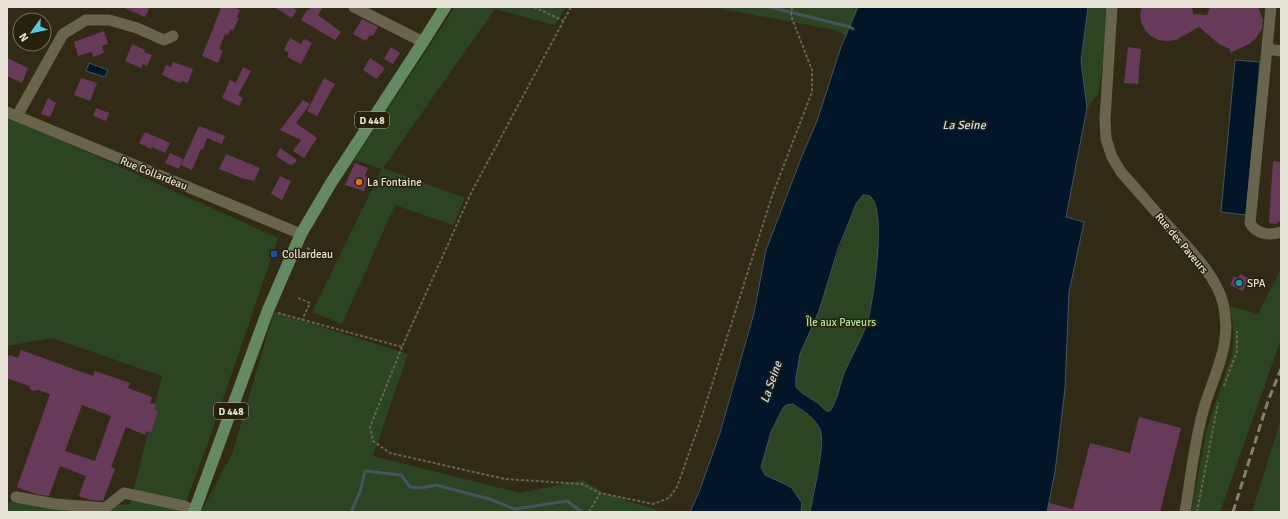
<svg xmlns="http://www.w3.org/2000/svg" width="1288" height="519" font-family="Signika,sans-serif">
<style>
.green{fill:#2b4421}
.water{fill:#011629;stroke:#46545d;fill-rule:evenodd}
.lines{fill:none;stroke-linecap:round;stroke-linejoin:round}
.stream{stroke:#46545d;stroke-width:3}
.building{fill:#673a5c;fill-rule:evenodd}
.path{stroke:#6b6652;stroke-width:2;stroke-dasharray:3 2;stroke-linecap:butt}
.minor{stroke:#6b644d;stroke-width:11}
.major{stroke:#638a61;stroke-width:12}
.rail{stroke:#85806e;stroke-width:3;stroke-dasharray:8 4;stroke-linecap:butt}
.food-dot{fill:#e8710a;stroke:#27210c;stroke-width:1.5}
.transit-dot{fill:#1a4fb4;stroke:#27210c;stroke-width:1.5}
.culture-dot{fill:#0f9aa8;stroke:#27210c;stroke-width:1.5}
.labels{text-anchor:middle;stroke-width:3;stroke-linejoin:round;paint-order:stroke}
.shield{fill:#27210c;stroke:#ada999;stroke-width:1}
.shield-label{font-size:10px;font-weight:bold;fill:#e7e3d6}
.street-label{font-size:11px;fill:#e7e3d6;stroke:#27210c}
.poi-label{font-size:11px;fill:#e7e3d6;stroke:#27210c;text-anchor:start}
.park-label{font-size:11px;fill:#afe39c;stroke:#27210c}
.water-label{font-size:12px;font-style:italic;fill:#c5dff8;stroke:#27210c}
</style>
<rect width="100%" height="100%" fill="#312b15"/>
<g class="green">
<polygon points="455,7 566,7 555,25 495,9 383,168 465,198 453,225 395,205 342,324 312,312 382,169 354,160"/>
<polygon points="712,7 858,7 846,36 835,30"/>
<polygon points="1088,7 1110,7 1099,93 1087,108 1081,61"/>
<polygon points="7,116 278,238 209,440 182,512 7,512 7,502 100,506 130,504 162,376 52,338 7,346"/>
<path d="M863,195C866,195 869,195 871,197C888,213 873,299 867,321C863,337 854,351 848,366C842,379 840,393 833,406L830,411H825C816,401 805,396 796,387V378L800,354L807,339L853,212L856,204Z"/>
<polygon points="1281,269 1281,339 1220,512 1191,512 1207,428 1232,354 1234,335 1230,306 1258,314"/>
<polygon points="274,312 408,354 373,456 520,493 583,480 604,493 662,512 201,512 232,454"/>
<path d="M793,404C802,411 815,418 820,429C826,443 813,495 810,512H801L802,503L791,487L765,475L761,467L771,432L783,408L786,405Z"/>
<polygon points="1281,419 1281,512 1252,512"/>
</g>
<g class="water">
<path d="M858,7H1088L1081,61L1087,108L1066,217L1084,222L1069,292L1065,389L1055,472L1047,512H810C813,495 826,443 820,429C815,418 802,410 793,404L786,405L783,408L771,432L761,467L765,475L791,487L802,503L801,512H690L699,492L720,433L754,313L766,250L802,156L817,121L841,47ZM863,195C866,195 869,195 871,197C887,213 873,303 867,324C861,340 852,355 845,371C840,383 839,395 833,406L830,411H826L818,403L802,393L796,387V378L800,354L819,311L838,249L853,212L856,204Z"/>
<polygon points="1235,60 1260,62 1246,215 1221,212"/>
<polygon points="89,63 108,70 105,77 86,71"/>
</g>
<g class="lines">
<g class="stream">
<polyline points="770,7 850,27 853,29"/>
<polyline points="351,512 360,492 365,471 401,475 410,487 421,488 436,485 489,499 515,509 567,501 582,512"/>
</g>
</g>
<g class="building">
<polygon points="122,7 150,7 145,17"/>
<polygon points="221,7 233,7 240,10 237,17 239,18 233,31 230,29 228,35 225,34 219,49 223,51 218,63 202,56 213,29"/>
<polygon points="274,7 292,7 297,10 292,18"/>
<polygon points="311,7 323,7 318,15 341,32 335,40 301,20 307,10 309,10"/>
<polygon points="1142,7 1192,7 1193,14 1207,15 1210,7 1258,7 1263,20 1262,29 1255,39 1249,44 1230,53 1230,49 1219,44 1199,27 1176,40 1167,41 1158,40 1151,36 1145,30 1141,22 1140,13"/>
<polygon points="362,19 378,27 373,36 370,35 366,41 353,34"/>
<polygon points="104,31 108,44 102,46 104,53 93,57 92,52 78,56 74,42"/>
<polygon points="290,38 301,44 304,39 312,43 301,64 287,57 289,53 284,50"/>
<polygon points="132,44 145,50 144,52 152,55 147,66 143,64 141,68 125,61"/>
<polygon points="391,47 400,53 393,64 384,59"/>
<polygon points="1128,47 1141,49 1138,84 1124,83"/>
<polygon points="7,58 28,68 22,83 7,76"/>
<polygon points="370,58 385,68 377,79 363,70"/>
<polygon points="173,62 193,69 188,83 182,81 180,83 162,75 166,65 171,67"/>
<polygon points="243,67 251,71 238,95 243,98 239,106 222,98 230,80 236,83"/>
<polygon points="81,78 97,83 90,101 74,95"/>
<polygon points="324,78 335,84 317,116 307,111"/>
<polygon points="48,98 56,103 50,117 41,114"/>
<polygon points="303,100 310,104 296,123 317,138 304,158 293,151 301,140 280,130"/>
<polygon points="96,108 109,113 106,121 93,116"/>
<polygon points="199,126 225,136 222,144 207,138 203,150 201,149 192,170 181,165"/>
<polygon points="145,132 170,143 165,153 152,147 151,149 139,143"/>
<polygon points="280,148 297,160 294,164 290,165 276,156"/>
<polygon points="170,153 183,159 179,169 165,163"/>
<polygon points="226,154 260,168 254,181 247,179 247,180 219,169"/>
<polygon points="1273,161 1281,162 1281,207 1280,222 1277,222 1277,224 1269,223"/>
<polygon points="355,163 368,168 365,176 369,177 364,191 345,185"/>
<polygon points="280,176 291,181 282,200 271,194"/>
<polygon points="1240,274 1249,278 1243,291 1230,285 1234,276 1238,278"/>
<path d="M21,350L93,376L95,371L130,383L128,388L152,397L150,403L156,404L154,409L158,411L151,433L147,431L145,435L126,427L111,467L115,469L103,501L90,500L79,496L86,476L60,466L49,496L36,494L17,487L50,394L38,390L33,391L31,390L29,386L7,378V360L9,355L18,358ZM82,405L111,416L95,461L65,451Z"/>
<polygon points="1139,417 1181,428 1160,512 1047,512 1049,503 1073,509 1090,443 1130,453"/>
</g>
<g class="lines">
<g class="path">
<polyline points="534,7 564,21"/>
<polyline points="307,248 318,254"/>
<polyline points="298,298 310,303 302,320"/>
<polyline points="278,313 402,347 471,193 571,7"/>
<polyline points="402,347 370,427 373,441 390,453 505,479 582,484 600,493"/>
<polyline points="1224,386 1237,351 1237,331"/>
<polyline points="589,512 600,493 653,504 669,498 677,487 700,422 772,196 812,92 812,70 791,16 792,7"/>
<polyline points="1197,512 1218,403"/>
</g>
<g class="minor">
<polyline points="354,7 423,42"/>
<path d="M1112,7L1105,119L1106,139L1112,157L1121,172C1138,191 1154,210 1171,229C1189,249 1216,275 1223,303C1233,344 1215,371 1204,408C1194,442 1191,477 1185,512"/>
<path d="M1271,7L1250,223C1256,234 1269,236 1281,232"/>
<polyline points="1267,49 1281,51"/>
<polyline points="7,112 301,234"/>
<polyline points="17,116 63,34 86,20 109,20 137,28 164,40 173,36"/>
<polyline points="16,497 55,504 105,508 124,493 184,506 194,511"/>
</g>
<polyline class="major" points="194,512 268,310 301,234 331,183 423,42 445,7"/>
<polyline class="rail" points="1233,512 1268,401 1281,369"/>
</g>
<circle class="food-dot" cx="359" cy="182" r="4"/>
<rect class="transit-dot" x="270" y="250" width="8" height="8" rx="2"/>
<circle class="culture-dot" cx="1239" cy="283" r="4"/>
<g class="labels">
<g class="shield">
<rect x="355" y="112" width="34" height="16" rx="3"/>
<rect x="214" y="403" width="34" height="16" rx="3"/>
</g>
<g class="shield-label">
<text x="372" y="124">D 448</text>
<text x="231" y="415">D 448</text>
</g>
<g class="street-label">
<text transform="translate(154 173) rotate(22)" y="4">Rue Collardeau</text>
<text transform="translate(1182 243) rotate(50)" y="4">Rue des Paveurs</text>
</g>
<g class="poi-label">
<text x="367" y="186">La Fontaine</text>
<text x="282" y="258">Collardeau</text>
<text x="1247" y="287">SPA</text>
</g>
<g class="park-label">
<text x="841" y="326">Île aux Paveurs</text>
</g>
<g class="water-label">
<text x="964" y="129">La Seine</text>
<text transform="translate(771 382) rotate(-71)" y="4">La Seine</text>
</g>
</g>
<rect width="1288" height="519" fill="none" stroke="#e7e3d6" stroke-width="16"/>
<g transform="translate(32 32) rotate(237)"><circle r="19" fill="#27210c" stroke="#746f5d"/>
<path d="M0-3L7 15L0 10L-7 15Z" fill="#53cbdc"/>
<text y="-6" font-size="11" font-weight="bold" text-anchor="middle" fill="#e7e3d6">N</text>
</g>
</svg>
